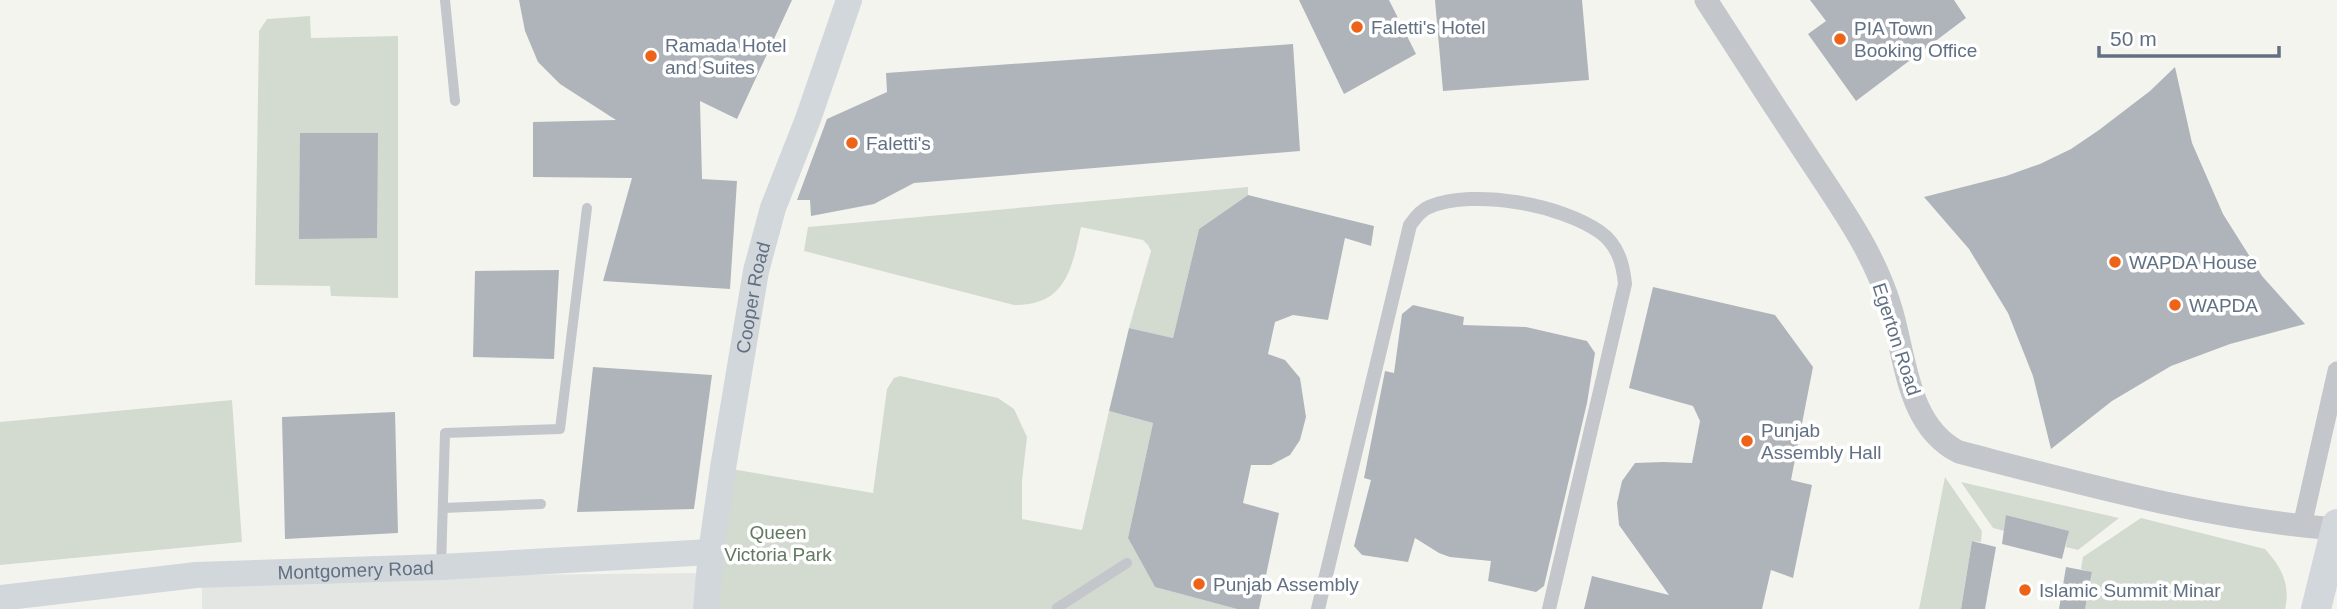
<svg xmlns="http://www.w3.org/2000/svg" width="2337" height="609" font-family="Arial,sans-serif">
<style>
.built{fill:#e4e6e3}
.green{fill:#d3dbd0}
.building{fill:#aeb4ba}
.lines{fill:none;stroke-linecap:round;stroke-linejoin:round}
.service{stroke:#c3c6ca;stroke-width:10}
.pedestrian{stroke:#c3c6ca;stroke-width:14}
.minor{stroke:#c3c6ca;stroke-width:19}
.tertiary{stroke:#c3c6ca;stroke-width:23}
.secondary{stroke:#d2d7dc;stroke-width:26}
.primary{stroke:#d2d7dc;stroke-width:30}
.poi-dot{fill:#ed6317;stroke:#fff;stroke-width:2.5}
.labels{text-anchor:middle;stroke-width:7;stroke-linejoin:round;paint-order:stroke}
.poi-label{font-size:19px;fill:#617083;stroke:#fff;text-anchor:start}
.street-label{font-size:19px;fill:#617083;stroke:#fff}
.park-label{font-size:19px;fill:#627960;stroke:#fff}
</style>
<rect width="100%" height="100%" fill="#f4f4ef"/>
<polygon class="built" points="704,573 702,609 202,609 202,578"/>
<g class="green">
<polygon points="310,16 311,38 398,36 398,298 331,296 330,286 255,285 259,31 267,19"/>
<path d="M1248,187V195L1199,229L1173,338L1129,328L1151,251L1148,245L1143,240L1081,227C1072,268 1066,306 1014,305L804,251L808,227Z"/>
<polygon points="900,376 998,398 1014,409 1027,437 1022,481 1022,519 1082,530 1109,411 1153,423 1128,538 1155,587 1237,609 701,609 720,467 873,493 887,389 894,378"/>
<polygon points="232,400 242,542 0,565 0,422"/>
<polygon points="1945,477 1982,531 1981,542 1972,541 1961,608 1966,609 1919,609"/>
<polygon points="1961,482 2119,518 2078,550 2066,547 2068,531 2007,515 2004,531 1993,528"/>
<path d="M2141,518L2265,549C2281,566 2291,585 2285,609H2085L2092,573L2081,569L2083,557Z"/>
</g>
<g class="building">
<polygon points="519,0 792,0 737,119 700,101 702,179 737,181 730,289 603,281 632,178 533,177 533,122 616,120 560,84 538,62 525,31"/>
<polygon points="1299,0 1389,0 1416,54 1344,94"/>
<polygon points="1435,0 1582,0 1589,80 1443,91"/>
<polygon points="1810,0 1954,0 1966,18 1856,101 1808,34 1826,21"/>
<polygon points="1293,44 1300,151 914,183 874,204 811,216 810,200 797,200 827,119 887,92 886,73"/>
<polygon points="2175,67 2192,143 2223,214 2262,276 2305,324 2230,344 2171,366 2112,401 2051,449 2033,376 2008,313 1969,249 1924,197 2006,176 2040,164 2071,149 2099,130 2150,91"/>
<polygon points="300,133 378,133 377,238 299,239"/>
<polygon points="1248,195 1374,226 1371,246 1345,238 1328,320 1293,315 1275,322 1268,354 1285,360 1300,378 1306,417 1300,440 1290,455 1271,465 1251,465 1243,503 1279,513 1259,609 1237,609 1155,587 1128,538 1153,423 1109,411 1129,328 1173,338 1199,229"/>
<polygon points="559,270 554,359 473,357 475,271"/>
<polygon points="1653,287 1775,315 1813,367 1791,480 1812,485 1793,578 1771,570 1762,609 1584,609 1592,576 1669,595 1619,525 1617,503 1622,481 1635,463 1663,462 1692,463 1700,421 1693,406 1629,388"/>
<polygon points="1413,305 1464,317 1463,325 1526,327 1587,341 1595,353 1587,403 1544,586 1536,592 1488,581 1491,561 1450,557 1439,553 1415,538 1408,562 1362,555 1354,546 1371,480 1364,478 1385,371 1394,373 1402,314"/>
<polygon points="593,367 712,375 694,509 577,512"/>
<polygon points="395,412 398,533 285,539 282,417"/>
<polygon points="2006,515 2069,531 2062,559 2002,544"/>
<polygon points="1972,541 1996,547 1985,609 1961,609"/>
<polygon points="2066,567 2092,572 2085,609 2059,609"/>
</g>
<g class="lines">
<g class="service">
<polyline points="445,0 455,101"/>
<polyline points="443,508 541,504"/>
<polyline points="441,567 445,433 560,429 587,208"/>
<polyline points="1057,608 1127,563"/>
</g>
<path class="pedestrian" d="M1318,609L1410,225C1415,218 1421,210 1429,207C1474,188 1562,205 1600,232C1618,245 1623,264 1625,284L1549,609"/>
<polyline class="minor" points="2302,526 2337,371"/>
<path class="tertiary" d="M1706,0C1740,53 1775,107 1810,160C1841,207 1875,254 1891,309C1906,358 1907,426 1959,452C2083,484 2208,519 2336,529"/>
<g class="secondary">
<path id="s1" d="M0,598L196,575L441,567L711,552"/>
<path id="s2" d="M706,609L711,552L723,468L756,271L773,208L808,119L849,0"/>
</g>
<polyline class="primary" points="2316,609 2337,524"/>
</g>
<g class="poi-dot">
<circle cx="1357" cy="27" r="7"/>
<circle cx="1840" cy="39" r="7"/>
<circle cx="651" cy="56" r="7"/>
<circle cx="852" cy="143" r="7"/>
<circle cx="2115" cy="262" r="7"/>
<circle cx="2175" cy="305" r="7"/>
<circle cx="1747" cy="441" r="7"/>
<circle cx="1199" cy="584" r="7"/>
<circle cx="2025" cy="590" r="7"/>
</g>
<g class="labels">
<g class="poi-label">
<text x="1371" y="34">Faletti's Hotel</text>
<text x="1854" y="35">PIA Town<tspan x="1854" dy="22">Booking Office</tspan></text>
<text x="665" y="52">Ramada Hotel<tspan x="665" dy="22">and Suites</tspan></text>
<text x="866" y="150">Faletti's</text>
<text x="2129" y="269">WAPDA House</text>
<text x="2189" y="312">WAPDA</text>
<text x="1761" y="437">Punjab<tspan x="1761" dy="22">Assembly Hall</tspan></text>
<text x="1213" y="591">Punjab Assembly</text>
<text x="2039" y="597">Islamic Summit Minar</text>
</g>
<g class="street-label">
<text dy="7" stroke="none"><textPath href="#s2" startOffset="315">Cooper Road</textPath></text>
<text transform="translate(1897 339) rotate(72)" y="7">Egerton Road</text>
<text dy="7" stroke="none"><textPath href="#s1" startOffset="357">Montgomery Road</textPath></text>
</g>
<g class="park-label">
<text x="778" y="539">Queen<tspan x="778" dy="22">Victoria Park</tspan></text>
</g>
</g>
<path d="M2099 46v10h180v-10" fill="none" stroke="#617083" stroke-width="3.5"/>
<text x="2110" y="46" font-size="21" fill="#617083" stroke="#ffffff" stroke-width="5" paint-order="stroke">50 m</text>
</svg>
